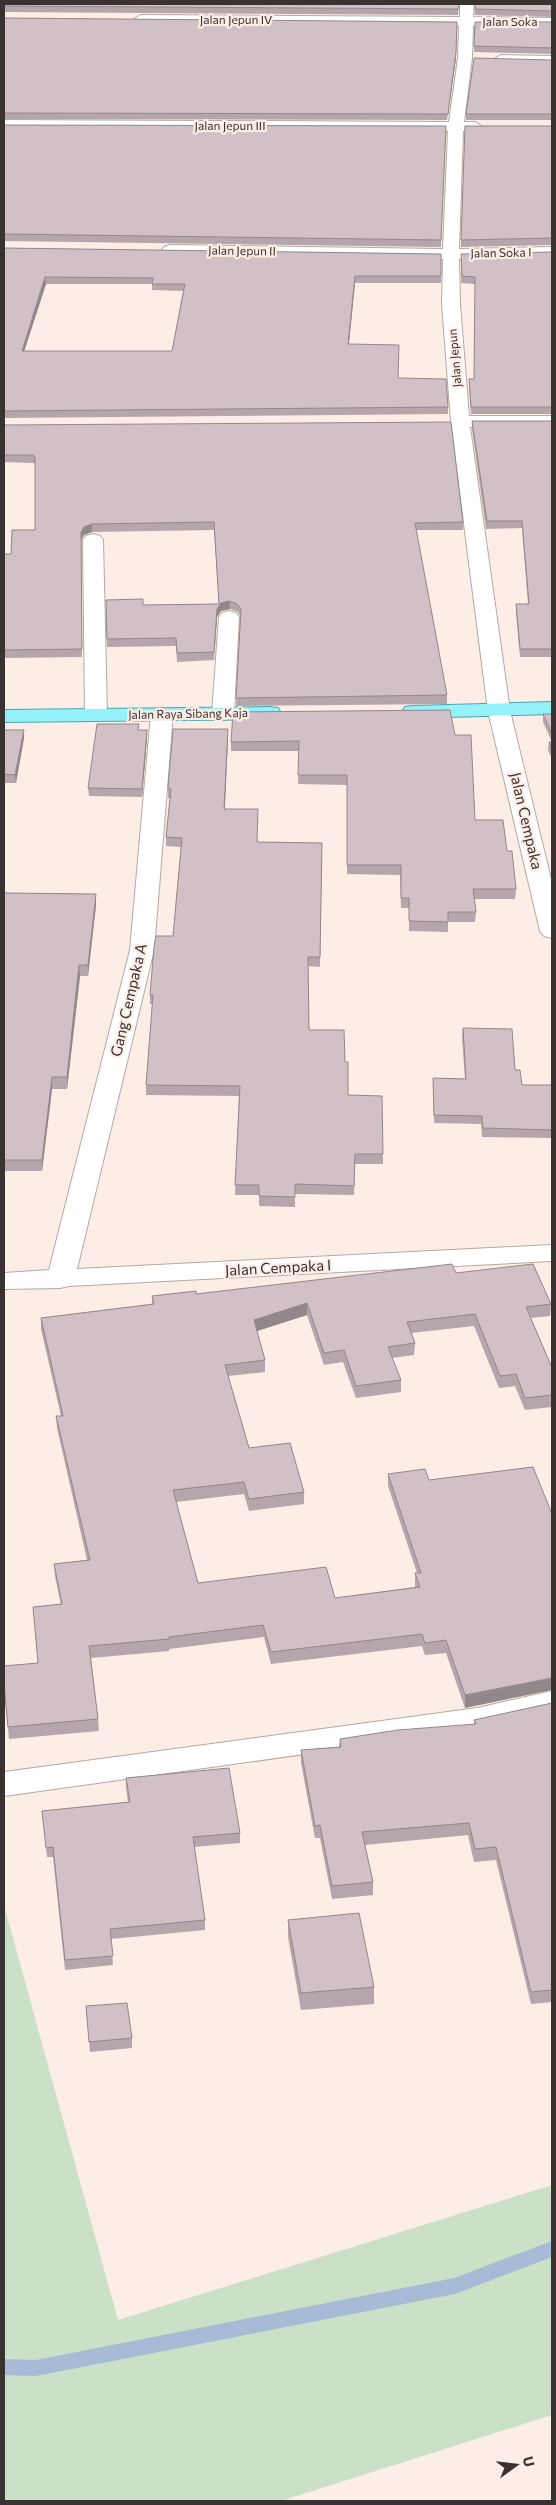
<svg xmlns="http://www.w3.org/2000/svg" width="556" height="2505" font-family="Commissioner,sans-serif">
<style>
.green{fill:#cae0c7}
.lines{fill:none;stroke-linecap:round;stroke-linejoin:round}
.stream{fill:#a7bbd7;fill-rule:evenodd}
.minor-casing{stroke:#b7a8a2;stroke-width:2}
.major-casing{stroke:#47a8b1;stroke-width:2}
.minor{fill:#fff;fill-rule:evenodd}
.major{fill:#95f1fa;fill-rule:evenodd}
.wall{fill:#b4a6aa;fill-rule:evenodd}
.shaded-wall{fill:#92878b}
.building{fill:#d1c1c6;stroke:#92878b;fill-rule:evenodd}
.labels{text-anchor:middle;stroke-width:4.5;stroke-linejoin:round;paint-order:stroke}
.far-street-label{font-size:12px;fill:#383230;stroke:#fdede7}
.street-label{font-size:15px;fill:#383230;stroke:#fdede7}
</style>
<rect width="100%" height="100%" fill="#fdede7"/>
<polygon class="green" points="4,1905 118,2320 552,2185 552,2415 281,2501 4,2501"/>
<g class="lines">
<polygon class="stream" points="552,2241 552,2257 455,2294 36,2376 4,2375 4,2359 36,2360 454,2278"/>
<g class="minor-casing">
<g id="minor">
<polygon points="460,4 474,4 473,17 552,18 552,26 473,26 472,58 464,122 475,122 483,127 475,132 463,131 459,249 552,247 552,257 459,259 460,304 469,416 552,416 552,427 470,427 510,711 552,883 552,938 544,936 540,931 488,711 451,422 442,304 443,259 170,255 164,253 162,250 164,247 170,245 443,249 448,131 4,129 4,120 449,122 458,58 459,26 141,23 134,19 141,15 460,17"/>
<polygon points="501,55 552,56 552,64 496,62 494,59"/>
<polygon points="93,534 100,536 103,540 107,715 104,720 96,721 88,720 85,715 83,540 86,536"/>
<polygon points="229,611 236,613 239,617 234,714 231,719 223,720 215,719 212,714 219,617 222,613"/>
<polygon points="162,708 170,709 173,714 154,950 77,1269 552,1245 552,1261 69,1286 60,1288 4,1289 4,1273 49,1270 130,950 151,714 154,709"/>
<polygon points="552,1691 552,1713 477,1730 4,1796 4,1772 477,1708"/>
</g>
</g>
<g class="major-casing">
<g id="major">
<polygon points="552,702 552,714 413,718 405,717 402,712 405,707 413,706"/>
<polygon points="270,707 278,708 281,713 278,718 270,719 4,722 4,710"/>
</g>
</g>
<use href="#minor" class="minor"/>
<use href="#major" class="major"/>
</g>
<g class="wall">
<polygon points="4,4 459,4 458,15 4,12"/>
<polygon points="474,4 552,4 552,17 475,15"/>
<polygon points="4,18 457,22 456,58 447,120 4,119"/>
<polygon points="475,22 552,22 552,55 552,54 474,52"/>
<polygon points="552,60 552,122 552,120 466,120 466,114"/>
<polygon points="4,125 446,126 441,247 4,241 4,243"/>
<polygon points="465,126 552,126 552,245 461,247"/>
<path d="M4,248L441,254V283H355L349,344L398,378L448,407V414L4,418V420ZM46,284H152V290L183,291L172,351H24Z"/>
<polygon points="552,252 552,414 471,414 469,387 469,379 474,379 475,284 461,283 461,261"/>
<polygon points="472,421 552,421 552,657 520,657 516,612 516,604 528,604 522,528 486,529 472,429"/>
<polygon points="4,425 463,522 463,530 416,530 447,695 447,704 236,706 240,616 238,612 230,609 221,611 217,617 214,660 177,662 176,646 107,647 106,600 143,605 219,604 214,530 92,532 84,535 81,540 82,657 4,658 4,554 11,554 35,530 35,464 33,463 4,462"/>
<polygon points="543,714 552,714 552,759 548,750 549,742 552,742 543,722"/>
<polygon points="4,730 24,730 24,738 16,783 4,783"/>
<polygon points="139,730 147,738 142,797 89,796 88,788"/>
<polygon points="455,735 475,820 507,851 516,889 515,899 474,899 476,912 475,922 448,922 448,932 409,931 409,908 401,908 400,875 347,874 347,785 298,784 299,751 231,751 231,742"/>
<polygon points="228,738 225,809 258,842 322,843 320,967 308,966 309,1030 345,1062 348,1095 383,1154 383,1164 355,1164 354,1195 295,1194 295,1207 259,1206 259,1195 235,1195 239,1096 146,1095 146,1085 153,1004 150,1004 150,995 173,936 181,847 166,846 166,837 170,798 168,798 168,788"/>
<polygon points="4,893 96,894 96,905 88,976 80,976 67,1089 52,1089 42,1171 4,1171"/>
<polygon points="463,1028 515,1070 522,1085 552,1085 552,1138 482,1137 481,1124 434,1123 433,1078 465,1079 462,1037"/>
<polygon points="456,1273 551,1304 550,1316 531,1318 552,1368 552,1407 525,1410 515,1386 499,1388 474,1326 411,1333 415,1343 414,1355 392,1358 401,1380 401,1392 356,1398 343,1362 324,1365 307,1315 257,1331 265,1360 265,1372 228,1376 249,1448 304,1492 304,1504 249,1511 244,1494 176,1502 198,1583 335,1598 415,1587 415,1573 417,1573 388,1486 388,1474 429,1480 533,1467 465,1708 446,1653 425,1655 422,1646 271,1664 264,1637 169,1649 169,1651 91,1658 98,1719 99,1731 9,1739 4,1689 4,1666 38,1663 33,1607 61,1605 55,1576 54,1564 87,1560 57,1428 56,1416 61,1416 41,1329 41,1318 152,1304 152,1296 196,1294"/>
<polygon points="552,1703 552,2002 531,2004 496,1860 474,1862 468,1835 365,1845 373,1882 373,1895 332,1899 320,1838 315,1838 301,1763 301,1750 339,1747 340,1739 474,1725 474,1720"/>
<polygon points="126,1778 240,1833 240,1843 194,1847 205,1920 205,1930 111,1939 113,1965 65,1970 53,1857 47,1857 42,1811 128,1802 126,1787"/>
<polygon points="288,1920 374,1987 374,2004 301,2010 288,1937"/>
<polygon points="86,2006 132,2038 132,2048 90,2052"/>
</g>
<g class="shaded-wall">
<polygon points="456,52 456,58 447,120 448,114"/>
<polygon points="355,276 355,283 348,351 348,344"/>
<polygon points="45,277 46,284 22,358 22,351"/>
<polygon points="92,524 92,532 84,535 81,540 82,657 81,532 84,527"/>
<polygon points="229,601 230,609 221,611 217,617 214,660 217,609 221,603"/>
<polygon points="228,729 228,738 224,818 224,809"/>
<polygon points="24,730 24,738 16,783 15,775"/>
<polygon points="147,730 147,738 142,797 142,789"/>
<polygon points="96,894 96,905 88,976 88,965"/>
<polygon points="79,965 80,976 67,1089 67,1077"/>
<polygon points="52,1077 52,1089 42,1171 42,1160"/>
<polygon points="307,1303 307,1315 254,1332 254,1320"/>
<polygon points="552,1678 552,1690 465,1708 465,1695"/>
</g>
<g class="building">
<polygon points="4,4 459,4 458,9 4,6"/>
<polygon points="475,4 552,4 552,11 475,9"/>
<polygon points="4,18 457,22 456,52 448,114 4,113"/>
<polygon points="475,22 552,22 552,48 474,46"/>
<polygon points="474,58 552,60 552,114 466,114"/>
<polygon points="4,125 446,126 441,240 4,234"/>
<polygon points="465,126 552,126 552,238 461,240"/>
<path d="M4,248L441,254V276H355L348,344L399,345L398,378L446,379L448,407L4,411ZM45,277L153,278L152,284H185L172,351H22Z"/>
<polygon points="552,252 552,407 471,407 469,379 474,379 475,277 462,276 461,254"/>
<polygon points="472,421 552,421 552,649 520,649 516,604 529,604 522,521 487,521"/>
<polygon points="451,422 463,522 415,523 447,695 236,698 241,609 237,604 229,601 221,603 217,609 214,652 177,653 176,638 107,639 106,600 143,599 143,605 219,604 214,522 92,524 84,527 81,532 82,649 4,650 4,554 11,554 12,530 35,530 35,457 33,455 4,455 4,425"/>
<polygon points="450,710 455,735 471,735 475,820 503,820 507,851 512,851 516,889 473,889 476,912 448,912 448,922 409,921 409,898 401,898 401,865 347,865 347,775 298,775 299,741 231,742 233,712"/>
<polygon points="543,714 552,714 552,734"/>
<polygon points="97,724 139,724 138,730 147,730 142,789 88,788"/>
<polygon points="173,729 228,729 224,809 258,809 257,842 322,843 320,957 308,957 309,1030 344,1030 345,1062 348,1062 348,1095 382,1096 383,1154 355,1154 354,1186 295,1184 295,1197 259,1196 259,1185 235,1185 240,1086 146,1085 153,995 150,995 154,947 156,936 173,936 182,838 166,837 171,789 168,788"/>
<polygon points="4,730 24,730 15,775 4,774"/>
<polygon points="549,742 552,742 552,750"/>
<polygon points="4,893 96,894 88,965 79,965 67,1077 52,1077 42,1160 4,1160"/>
<polygon points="463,1028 512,1029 515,1070 520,1070 522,1085 552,1085 552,1130 483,1128 482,1116 434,1115 433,1078 466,1079"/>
<polygon points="452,1264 456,1273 533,1264 551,1304 526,1307 552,1368 552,1395 525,1398 516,1374 500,1376 475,1314 407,1322 415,1343 388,1347 401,1380 356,1386 344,1350 324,1353 307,1303 254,1320 265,1360 225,1365 249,1448 290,1443 304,1492 249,1499 244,1482 173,1490 198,1583 326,1567 335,1598 420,1587 415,1573 421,1573 388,1474 425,1469 429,1480 533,1467 552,1514 552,1678 465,1695 446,1640 425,1643 422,1634 271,1652 263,1625 169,1637 169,1639 89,1646 98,1719 8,1727 4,1685 4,1666 38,1663 33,1607 62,1604 54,1564 90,1560 56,1416 63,1416 41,1318 154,1304 152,1296 196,1291 196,1294"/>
<polygon points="552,1703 552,1990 531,1992 496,1847 475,1849 469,1823 362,1832 373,1882 332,1886 320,1825 315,1826 301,1750 341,1747 340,1739 398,1730 476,1724 474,1720"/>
<polygon points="229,1768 240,1833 193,1837 205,1920 110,1929 113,1956 65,1960 53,1847 46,1848 42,1811 130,1802 126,1778"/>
<polygon points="359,1913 374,1987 301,1993 288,1920"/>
<polygon points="127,2003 132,2038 89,2042 86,2006"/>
</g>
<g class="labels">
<g class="far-street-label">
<text x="236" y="24">Jalan Jepun IV</text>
<text x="510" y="26">Jalan Soka</text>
<text x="230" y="130">Jalan Jepun III</text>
<text transform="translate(242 251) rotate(1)" y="4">Jalan Jepun II</text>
<text transform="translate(501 253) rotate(-1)" y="4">Jalan Soka I</text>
<text transform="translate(455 358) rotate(-95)" y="4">Jalan Jepun</text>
<text transform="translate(188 714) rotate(-1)" y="4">Jalan Raya Sibang Kaja</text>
</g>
<g class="street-label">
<text transform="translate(526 821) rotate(77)" y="5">Jalan Cempaka</text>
<text transform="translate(129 1000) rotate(-77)" y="5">Gang Cempaka A</text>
<text transform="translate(278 1268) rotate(-3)" y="5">Jalan Cempaka I</text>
</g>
</g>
<rect width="556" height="2505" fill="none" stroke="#383230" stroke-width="10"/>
<g transform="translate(516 2465) rotate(75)" stroke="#fdede7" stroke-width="4" paint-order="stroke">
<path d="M0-4L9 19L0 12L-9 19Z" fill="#383230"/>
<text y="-8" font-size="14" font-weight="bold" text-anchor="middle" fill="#383230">U</text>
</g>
</svg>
